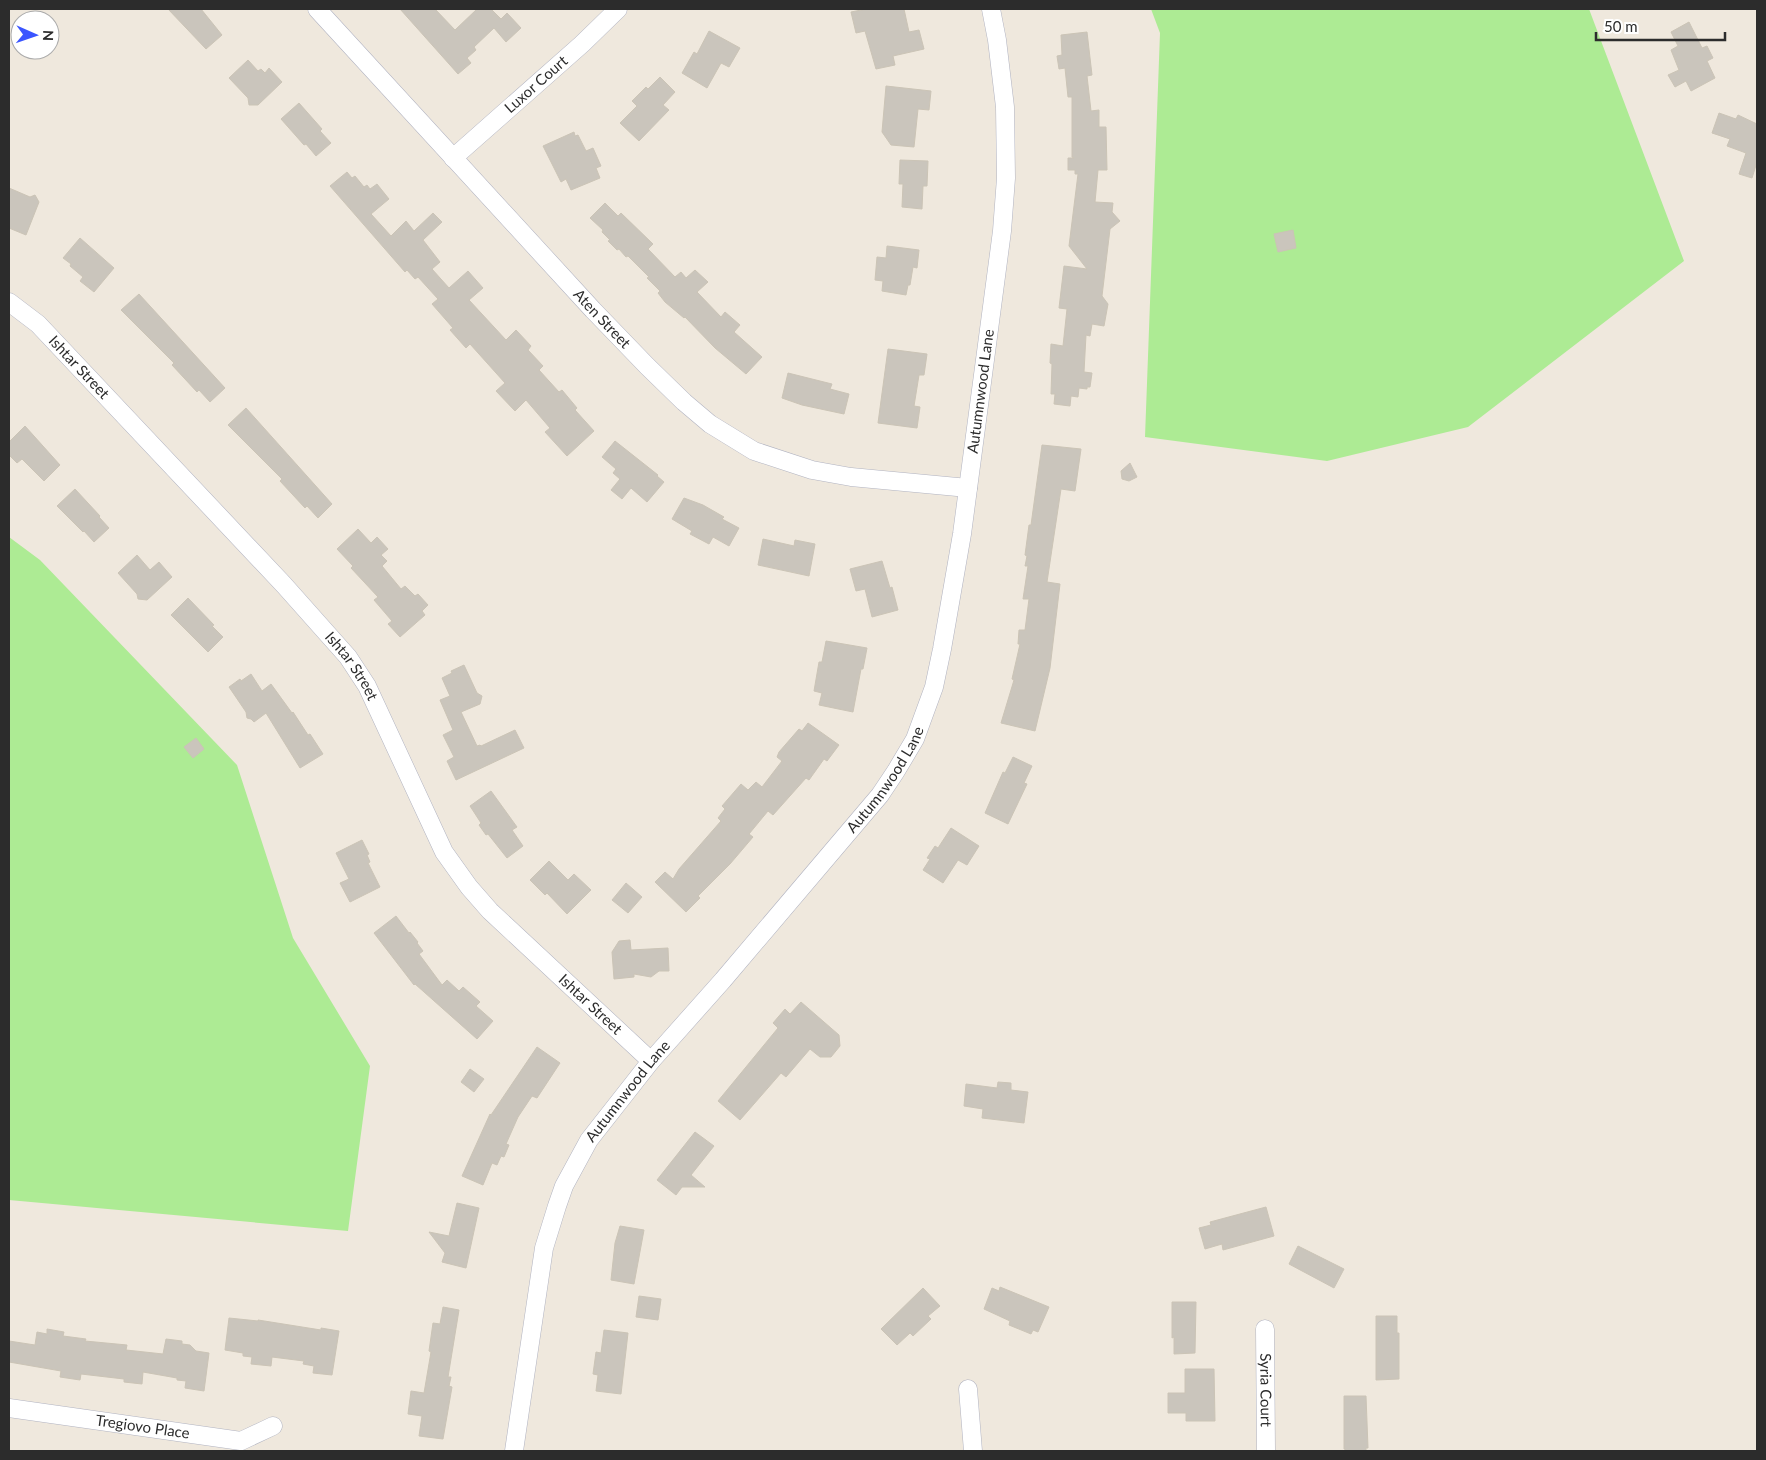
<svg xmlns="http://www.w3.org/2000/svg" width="1766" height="1460" font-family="Lato,sans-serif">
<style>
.green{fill:#adeb94}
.building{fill:#cac5bc;stroke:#cbc4b6}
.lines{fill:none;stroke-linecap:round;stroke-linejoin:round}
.minor-casing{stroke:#b1b3c1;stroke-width:19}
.minor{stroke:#fff;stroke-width:18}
.labels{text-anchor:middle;stroke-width:4.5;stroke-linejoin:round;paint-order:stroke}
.street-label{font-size:15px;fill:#2c2c2c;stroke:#fff}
</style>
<rect width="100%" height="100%" fill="#efe8dd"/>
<g class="green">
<polygon points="1151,9 1589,9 1684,261 1468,427 1327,461 1145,437 1160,33"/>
<polygon points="9,537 40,560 237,765 293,938 370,1066 348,1231 9,1200"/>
</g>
<g class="building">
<polygon points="168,9 201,9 222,35 206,49"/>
<polygon points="400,9 435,9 455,30 477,9 491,9 501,19 507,13 521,28 506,42 494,28 474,47 476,50 467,58 471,63 458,74"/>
<polygon points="866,9 904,9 909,32 919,30 924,49 893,56 895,65 876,69 865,31 856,33 851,12"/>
<polygon points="1689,22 1702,48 1707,46 1713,58 1707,61 1715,78 1691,91 1686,81 1675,87 1668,75 1679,70 1671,50 1678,46 1671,32"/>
<polygon points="709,31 740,48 729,67 721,63 707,88 682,73 694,52 697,54"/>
<polygon points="1087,32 1092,75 1087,76 1091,111 1099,110 1099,127 1106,127 1107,170 1098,170 1095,202 1113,203 1112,212 1120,221 1110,229 1102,296 1108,304 1104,326 1092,324 1090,336 1086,335 1084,372 1092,373 1090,387 1087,387 1087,389 1079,388 1078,397 1071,396 1070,406 1054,404 1055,394 1051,394 1052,364 1050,363 1051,344 1063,346 1067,309 1059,308 1064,266 1087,269 1069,246 1078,174 1075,174 1075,170 1068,170 1068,158 1074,158 1072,157 1072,97 1068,97 1065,68 1059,69 1057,56 1062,55 1061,35"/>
<polygon points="248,60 258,71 261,69 265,73 269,68 282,82 258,105 249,105 248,98 229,78"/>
<polygon points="660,77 675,92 663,105 669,110 639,141 620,123 637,106 632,101 646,87 648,89"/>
<polygon points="886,86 931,91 929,110 918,109 914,147 891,145 882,132"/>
<polygon points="299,103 322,129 320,131 331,143 316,156 306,144 304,145 281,119"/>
<polygon points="1719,113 1736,119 1738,115 1757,124 1757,162 1752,178 1739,174 1746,153 1727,146 1730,139 1712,133"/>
<polygon points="574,132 575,136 578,135 586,151 593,148 601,166 596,168 600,178 571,190 566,179 561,182 543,146"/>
<polygon points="900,160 928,161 927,186 923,186 922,209 902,207 903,184 899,184"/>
<polygon points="347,172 352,178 355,176 364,187 367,185 370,189 377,184 389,199 371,214 391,236 406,221 414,231 433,213 442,222 423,240 440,262 432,269 449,288 468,271 483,288 469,300 506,340 516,330 531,346 528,350 543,366 539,370 559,392 562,390 577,408 575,410 594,431 567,456 545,432 550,428 526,400 515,411 496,391 505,383 470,344 466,348 450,330 453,328 432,304 438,299 418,277 415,279 407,270 405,272 330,186"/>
<polygon points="9,188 30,197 35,195 39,202 26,235 9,228"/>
<polygon points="605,203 618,216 621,213 653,244 648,249 675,277 681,272 686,278 695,270 708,282 697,292 721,317 725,312 740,325 734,332 762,357 746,374 715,348 685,317 684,318 665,302 658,293 660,291 647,278 649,277 628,256 626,257 619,249 617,250 608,241 610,240 602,232 603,230 590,218"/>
<polygon points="1293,230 1296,248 1278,252 1274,234"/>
<polygon points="80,238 114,268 94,292 80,281 83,277 70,266 71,264 63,258"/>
<polygon points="887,246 919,250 917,268 913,267 910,285 908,285 906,295 882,291 883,281 875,280 877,257 886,258"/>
<polygon points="139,294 225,388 210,402 199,390 197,392 172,365 174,363 121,310"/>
<polygon points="888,349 927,354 924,375 919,375 914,406 920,407 917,428 878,423"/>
<polygon points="788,373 832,384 830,389 849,394 844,414 802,405 782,398"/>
<polygon points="246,408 332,504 318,518 307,506 305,508 280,481 282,479 228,425"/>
<polygon points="25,426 60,465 44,481 22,459 17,463 9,455 9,442"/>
<polygon points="615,441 658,475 657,476 664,482 647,502 631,488 622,499 611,490 620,479 613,473 616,469 602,457"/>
<polygon points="1042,445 1081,449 1075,491 1061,489 1047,582 1060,584 1050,668 1035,731 1001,723 1014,680 1012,679 1020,644 1018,644 1019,630 1025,630 1029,599 1023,599 1028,566 1025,566 1027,556 1025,555 1029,525 1031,525"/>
<polygon points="1130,463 1137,477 1129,481 1122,479 1121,471"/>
<polygon points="75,489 100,516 99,517 109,528 94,542 84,531 83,532 57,506"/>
<polygon points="684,498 703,505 724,517 722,519 739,528 729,546 713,537 709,544 690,534 692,531 672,519"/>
<polygon points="358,529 371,543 377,537 388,549 381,555 387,561 382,566 401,589 405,586 415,596 418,594 428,605 422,611 425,615 400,637 388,624 392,621 374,600 378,597 351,568 353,566 337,549"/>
<polygon points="763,539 794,546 795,540 815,544 809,576 758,565"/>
<polygon points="137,555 150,570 159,562 172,577 147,600 138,599 137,594 118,573"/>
<polygon points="882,561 890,588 892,587 898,610 872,617 865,589 856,591 850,569"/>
<polygon points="188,598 214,625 212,626 223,637 208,652 171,615"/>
<polygon points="826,641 867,648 863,669 861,669 853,712 819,705 822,693 814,691 819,662 822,662"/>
<polygon points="464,665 477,693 482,696 480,704 461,712 477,746 480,745 481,746 515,730 524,748 456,780 447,761 454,757 443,735 453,730 440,700 450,696 442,678 452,673 451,671"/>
<polygon points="251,674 262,691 271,684 292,713 293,712 308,735 310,734 323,754 300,768 266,713 254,722 251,719 247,718 246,712 229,687 240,679 241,681"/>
<polygon points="808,723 839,745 827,761 824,759 809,780 806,778 773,815 768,811 749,834 753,837 730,864 698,896 700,898 686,912 655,882 665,872 673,879 679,869 721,821 718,818 725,809 722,806 741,784 748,790 756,782 762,787 782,761 777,757 779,752 799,729 802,731"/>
<polygon points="196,738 204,749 193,758 184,747"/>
<polygon points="1013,757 1032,766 1024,783 1027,784 1008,824 985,813 1003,772 1005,773"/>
<polygon points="491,791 517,827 512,830 523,846 507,858 488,834 486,835 479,825 481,823 470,806"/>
<polygon points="951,828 979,846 967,865 958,860 943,883 923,870 930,859 927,858 935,846 938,848"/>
<polygon points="362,840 369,854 367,855 370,862 368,863 380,887 350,902 340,883 349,879 336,853"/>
<polygon points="549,861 568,880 574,874 591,890 567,914 547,893 545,895 530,880"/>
<polygon points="626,883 642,897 628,913 612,900"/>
<polygon points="396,916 409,933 410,932 418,942 417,943 423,951 419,954 442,985 447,980 459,991 463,987 480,1002 476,1006 493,1021 477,1039 415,984 414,985 374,933"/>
<polygon points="630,940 631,950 668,948 669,971 659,971 651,977 634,974 634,977 614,979 612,952 619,941"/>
<polygon points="801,1002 839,1035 840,1046 831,1057 820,1057 810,1049 786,1077 781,1073 740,1120 718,1101 778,1028 773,1023 785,1009 790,1014"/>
<polygon points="537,1047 560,1063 537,1098 532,1096 518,1117 506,1144 509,1145 504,1157 501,1156 497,1165 492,1163 483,1185 462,1176 490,1114 491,1115"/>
<polygon points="470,1069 484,1079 474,1092 461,1082"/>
<polygon points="998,1082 1011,1083 1011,1090 1028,1092 1024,1123 982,1118 983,1109 964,1106 966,1084 997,1088"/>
<polygon points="695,1132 714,1146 691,1175 705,1187 682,1187 676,1195 657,1180"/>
<polygon points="457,1203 479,1208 466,1268 442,1262 445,1253 429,1232 449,1236"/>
<polygon points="1266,1207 1274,1236 1223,1250 1222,1244 1205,1249 1199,1228 1211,1225 1210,1222"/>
<polygon points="620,1226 644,1230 634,1284 611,1280 615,1243"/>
<polygon points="1298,1246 1344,1269 1334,1288 1289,1264"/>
<polygon points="1000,1287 1049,1307 1038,1332 1033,1330 1031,1334 1009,1325 1010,1321 984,1309 992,1288 999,1291"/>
<polygon points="923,1288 940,1306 928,1316 931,1319 913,1336 910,1333 897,1345 881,1329"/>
<polygon points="639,1296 661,1299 658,1320 636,1317"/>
<polygon points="1172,1302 1196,1302 1195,1353 1174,1354 1174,1337 1172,1338"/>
<polygon points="443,1307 459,1310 448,1377 451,1377 449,1386 452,1387 443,1439 419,1436 422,1416 408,1414 411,1391 424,1393 431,1352 429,1351 433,1323 440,1324"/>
<polygon points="1376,1316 1397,1316 1397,1333 1399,1333 1399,1379 1376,1380"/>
<polygon points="229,1318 258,1321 258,1320 321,1330 321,1328 339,1331 332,1375 313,1373 314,1366 303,1364 304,1361 272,1357 271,1366 251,1364 252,1357 243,1356 243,1353 225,1350"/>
<polygon points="47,1329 64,1332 63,1336 86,1339 85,1341 127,1345 126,1350 163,1354 166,1339 182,1341 182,1344 190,1345 196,1351 209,1353 204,1391 185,1388 186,1381 177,1380 177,1378 143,1372 142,1384 124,1382 124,1379 81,1374 80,1380 60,1377 61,1371 9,1362 9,1341 35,1345 37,1332 47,1334"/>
<polygon points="604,1330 628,1333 621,1394 596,1391 598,1375 593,1374 596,1352 601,1353"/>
<polygon points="1185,1369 1214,1369 1215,1421 1186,1421 1186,1413 1168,1413 1168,1393 1185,1393"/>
<polygon points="1344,1396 1366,1396 1368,1448 1366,1448 1366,1451 1345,1451 1345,1449 1344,1449"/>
</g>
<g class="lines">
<g class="minor-casing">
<g id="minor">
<path id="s1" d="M317,9L593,310L647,366L684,402L710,424L754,451L812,470L851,477L968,488"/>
<path id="s2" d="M453,158L582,44L618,9"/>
<path id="s3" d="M9,302L38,324L284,585L348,657L367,686L444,852L469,887L490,911L651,1061"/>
<path id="s4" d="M1265,1329L1266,1451"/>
<polyline points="968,1389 973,1451"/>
<path id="s5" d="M9,1408L241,1441L273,1426"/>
<path id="s6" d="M514,1451L544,1248L557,1206L564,1186L589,1140L651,1061L723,980L880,795L896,771L915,739L934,687L942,649L962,534L1002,231L1006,178L1005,107L997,40L991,9"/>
</g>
</g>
<use href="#minor" class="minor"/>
</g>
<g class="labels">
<g class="street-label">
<text dy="5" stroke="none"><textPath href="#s2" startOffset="111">Luxor Court</textPath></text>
<text dy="5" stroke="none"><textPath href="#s1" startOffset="421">Aten Street</textPath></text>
<text dy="5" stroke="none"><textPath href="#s3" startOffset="96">Ishtar Street</textPath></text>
<text dy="5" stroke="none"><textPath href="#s6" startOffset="1195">Autumnwood Lane</textPath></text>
<text dy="5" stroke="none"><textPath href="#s3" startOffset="501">Ishtar Street</textPath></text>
<text dy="5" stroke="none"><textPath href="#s6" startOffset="790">Autumnwood Lane</textPath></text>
<text dy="5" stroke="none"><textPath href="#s3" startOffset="921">Ishtar Street</textPath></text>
<text dy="5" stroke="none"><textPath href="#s6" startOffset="385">Autumnwood Lane</textPath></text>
<text dy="5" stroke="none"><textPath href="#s4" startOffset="61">Syria Court</textPath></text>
<text dy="5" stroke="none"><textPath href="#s5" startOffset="135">Tregiovo Place</textPath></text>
</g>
</g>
<rect width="1766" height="1460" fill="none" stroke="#2c2c2c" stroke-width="20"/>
<g transform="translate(35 35) rotate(92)"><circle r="24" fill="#ffffff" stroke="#ababab"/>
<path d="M0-4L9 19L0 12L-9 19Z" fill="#3a55ff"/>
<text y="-8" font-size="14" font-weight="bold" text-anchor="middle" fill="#2c2c2c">N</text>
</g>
<path d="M1596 32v8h129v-8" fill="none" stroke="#2c2c2c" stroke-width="2.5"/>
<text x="1604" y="32" font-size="15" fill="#2c2c2c" stroke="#ffffff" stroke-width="4" paint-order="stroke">50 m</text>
</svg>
